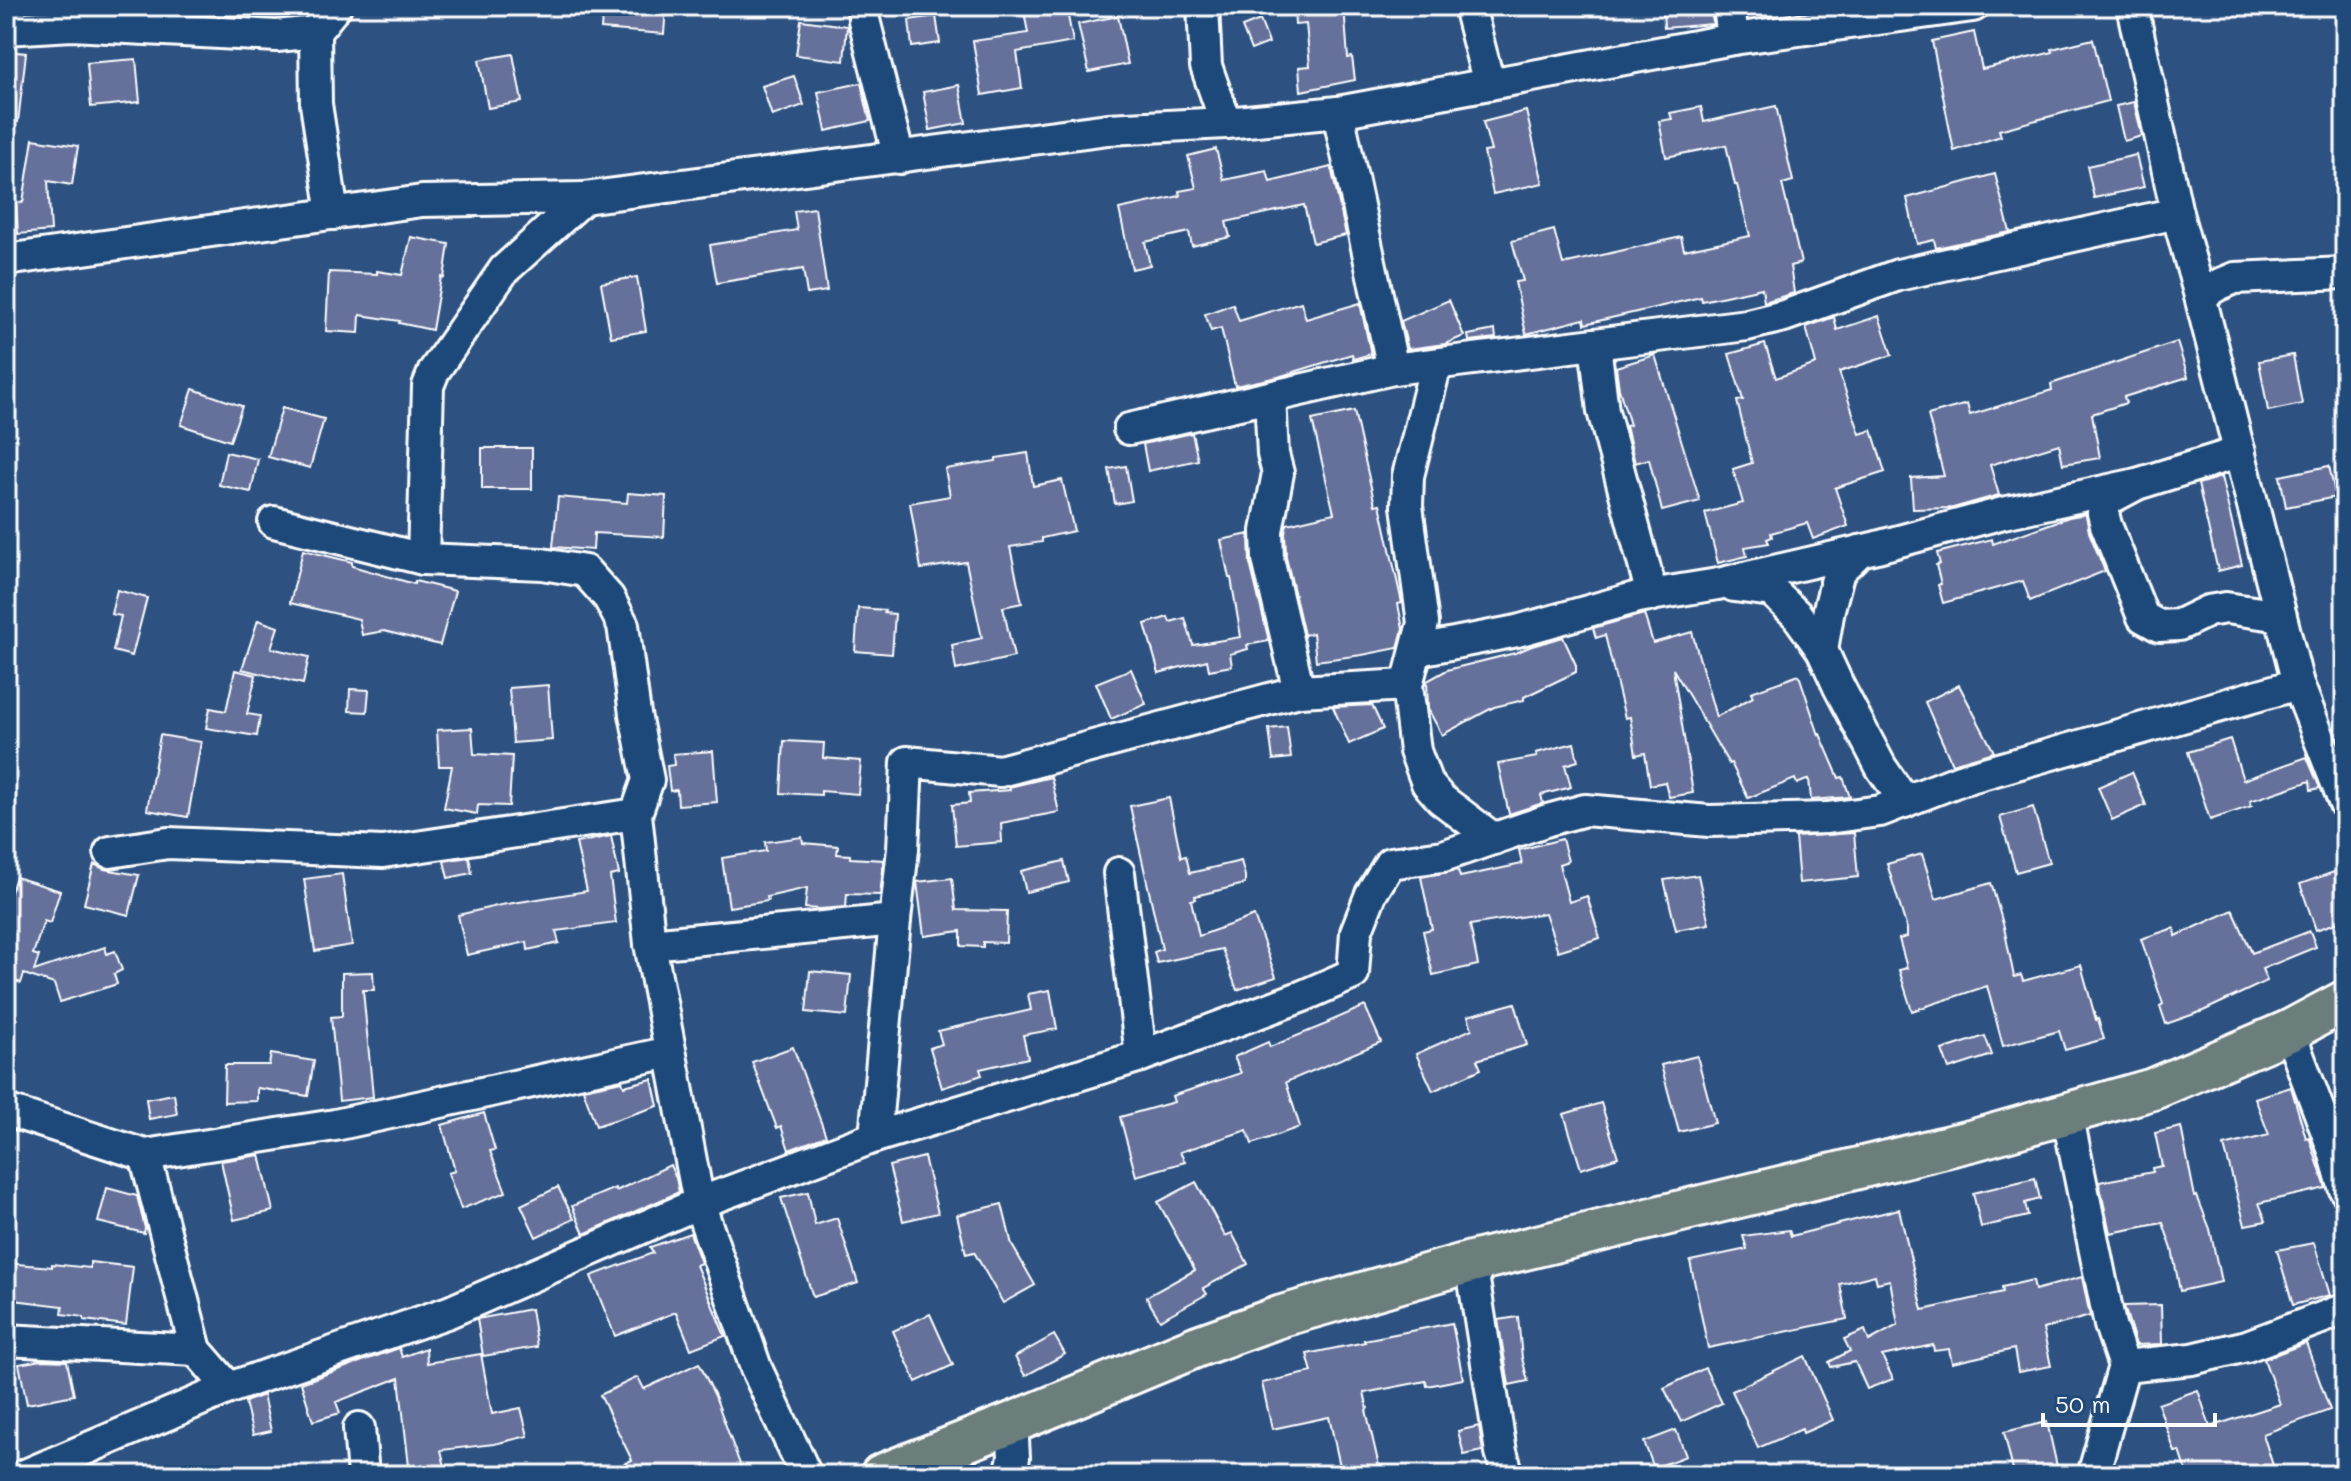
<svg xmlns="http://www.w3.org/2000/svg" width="2351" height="1481" font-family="Mali,sans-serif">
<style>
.building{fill:#66719b;stroke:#fff;stroke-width:2}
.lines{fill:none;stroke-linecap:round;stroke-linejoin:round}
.minor-casing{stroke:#fff;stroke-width:36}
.major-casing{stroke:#fff;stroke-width:46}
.minor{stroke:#1f4a7a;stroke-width:30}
.major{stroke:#6c7e7c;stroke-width:40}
</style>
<rect width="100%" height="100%" fill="#2d5281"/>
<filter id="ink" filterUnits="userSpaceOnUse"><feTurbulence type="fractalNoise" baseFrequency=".0125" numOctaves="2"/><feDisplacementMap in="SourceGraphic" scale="16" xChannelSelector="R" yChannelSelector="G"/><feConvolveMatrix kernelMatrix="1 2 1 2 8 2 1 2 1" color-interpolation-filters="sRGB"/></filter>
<g filter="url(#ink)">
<g class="building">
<polygon points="603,6 666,6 664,34 601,29"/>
<polygon points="1023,6 1066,6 1073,42 1017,52 1022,88 982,95 973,41 1028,33"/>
<polygon points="1294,6 1344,6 1348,58 1352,57 1355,80 1301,91 1299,67 1310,66 1306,24 1295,25"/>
<polygon points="1711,8 1713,24 1664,28 1663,10"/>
<polygon points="936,16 940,43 912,47 909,20"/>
<polygon points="1118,16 1128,64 1089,72 1078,24"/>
<polygon points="801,20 847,26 844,61 796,55"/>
<polygon points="1260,20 1269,43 1251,50 1242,27"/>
<polygon points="1974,32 1982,69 2053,52 2052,49 2093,39 2108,101 1999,130 2001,136 1954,151 1932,41"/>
<polygon points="6,51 26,53 18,122 6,121"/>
<polygon points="513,54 522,102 488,108 479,60"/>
<polygon points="136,59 140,102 91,107 87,63"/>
<polygon points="794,76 804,105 772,116 762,86"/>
<polygon points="861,83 870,121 826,131 818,92"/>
<polygon points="959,85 966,123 930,130 923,92"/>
<polygon points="2134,102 2142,136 2124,141 2116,106"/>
<polygon points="1776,106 1793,181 1782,184 1801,263 1790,266 1794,293 1764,302 1762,288 1702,301 1701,297 1585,324 1584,319 1526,334 1515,282 1523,281 1512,241 1554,230 1563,264 1681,237 1684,250 1750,236 1737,185 1735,185 1726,145 1666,157 1659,121 1672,119 1670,113 1701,107 1704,122"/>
<polygon points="1526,111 1543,183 1493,194 1484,152 1491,151 1483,122"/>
<polygon points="33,139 78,146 72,185 48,181 51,231 18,234 16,203 23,202"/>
<polygon points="1216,149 1224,180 1267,171 1270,182 1331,167 1346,235 1313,243 1304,205 1226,222 1230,237 1192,246 1189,232 1145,242 1150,265 1132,269 1119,209 1180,196 1179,191 1196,188 1188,156"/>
<polygon points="2136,155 2144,187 2094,198 2087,166"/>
<polygon points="1995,174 2010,232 1936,248 1934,240 1917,244 1907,198"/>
<polygon points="815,208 827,291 807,294 803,269 717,283 710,245 797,230 794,211"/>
<polygon points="411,237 449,244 444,278 441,277 432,330 399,323 400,321 360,315 359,333 326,331 329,272 377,274 377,271 402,275"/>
<polygon points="637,277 646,331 611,337 601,283"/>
<polygon points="1449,300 1464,336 1445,344 1408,349 1401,321"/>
<polygon points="1301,302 1306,319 1360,303 1371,354 1353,359 1352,354 1278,377 1235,386 1221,328 1211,331 1205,314 1233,304 1239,321"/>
<polygon points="1879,316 1892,355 1839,372 1860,434 1872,430 1885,472 1835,488 1848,526 1813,539 1807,523 1771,533 1772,537 1767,539 1769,543 1745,547 1747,556 1718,563 1705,513 1743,503 1733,469 1752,463 1737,401 1743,400 1729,354 1765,344 1776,378 1816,364 1806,327 1834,317 1837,330"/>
<polygon points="1495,330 1496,338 1469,341 1468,335"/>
<polygon points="2177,342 2188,377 2124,397 2126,403 2092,414 2100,458 2063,464 2059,444 1990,465 1999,495 1953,508 1913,509 1911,478 1944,476 1928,415 1967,404 1970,415 2052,390 2051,384"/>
<polygon points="1655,355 1700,501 1662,511 1649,459 1635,463 1626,426 1630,425 1619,389 1616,367"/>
<polygon points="2293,355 2302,404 2268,411 2259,361"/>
<polygon points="193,389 242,406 230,441 181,425"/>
<polygon points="282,408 324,419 310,468 268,457"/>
<polygon points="1354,411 1375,505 1380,504 1402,603 1398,604 1403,629 1398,648 1362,655 1316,661 1313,633 1304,635 1286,557 1285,532 1287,524 1334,513 1312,420"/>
<polygon points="1192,433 1198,460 1148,471 1143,444"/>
<rect x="482" y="448" width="50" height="41"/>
<polygon points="226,452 258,459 251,492 219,485"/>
<polygon points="1028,453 1033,486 1062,480 1074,531 1042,538 1042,542 1010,547 1022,603 1003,607 1014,657 956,670 952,645 982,638 966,562 921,569 910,503 950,496 945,469 996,461 996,458"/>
<polygon points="1126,466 1132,501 1115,504 1109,469"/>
<polygon points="2329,466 2336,497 2286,507 2280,476"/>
<polygon points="2221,477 2242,565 2218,571 2198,484"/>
<polygon points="628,493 666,496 664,537 594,533 593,550 553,547 558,497 627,503"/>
<polygon points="2086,514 2089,532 2105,571 2030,601 2023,581 1943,603 1938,585 1941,584 1936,565 1940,564 1937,553 1992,539 1993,544 2069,517"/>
<polygon points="1249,534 1250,563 1269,641 1247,645 1248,649 1230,654 1232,666 1209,670 1207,660 1159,673 1145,624 1168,617 1170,622 1185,618 1193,645 1241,637 1231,578 1229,578 1221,540"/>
<polygon points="303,550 352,562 352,566 414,584 415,581 455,591 440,645 384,631 362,635 359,619 290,603"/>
<polygon points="117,590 147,598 132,656 113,651 121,616 111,614"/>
<polygon points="858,608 885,610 884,613 895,614 892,654 855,651"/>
<polygon points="1644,614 1653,643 1692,632 1716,717 1753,697 1751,692 1799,675 1819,735 1820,734 1839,778 1843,777 1850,797 1811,800 1809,779 1797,784 1795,779 1748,798 1731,763 1729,764 1673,669 1693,793 1669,797 1665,782 1650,785 1645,753 1636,755 1630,717 1625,718 1605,635 1596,638 1593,628"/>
<polygon points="258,620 278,627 271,648 309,657 303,684 242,669"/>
<polygon points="1563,637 1576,665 1576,672 1524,697 1524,700 1494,707 1442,735 1428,709 1427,681 1447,670 1515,653 1532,646"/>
<polygon points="1131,669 1146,704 1111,719 1096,683"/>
<polygon points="235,670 256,675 247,714 260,716 257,736 206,728 210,708 226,711"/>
<polygon points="548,685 552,740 513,743 509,688"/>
<polygon points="1959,685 1994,752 1952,764 1925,702"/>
<polygon points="350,689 369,690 367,712 349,711"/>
<polygon points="1372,705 1383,729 1349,744 1333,707"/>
<polygon points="1287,727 1291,758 1273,760 1269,729"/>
<polygon points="472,728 474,754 512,756 509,806 478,805 477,814 444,808 452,766 439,766 437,730"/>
<polygon points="160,735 201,742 188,817 147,810"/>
<polygon points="2230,739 2243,780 2307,757 2320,788 2311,790 2310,781 2250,801 2252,806 2210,820 2188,752"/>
<polygon points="784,741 824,743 823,758 861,761 858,794 821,791 821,795 781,793"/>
<polygon points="1574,743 1578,761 1565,765 1571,787 1541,795 1543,803 1509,814 1498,764 1537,757 1536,753"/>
<polygon points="713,751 717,802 678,805 677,790 670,791 667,766 674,765 673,754"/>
<polygon points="2132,772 2146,805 2112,820 2098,787"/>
<polygon points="1051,777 1059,812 1001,823 1002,842 956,846 952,805 970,803 969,793 1010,790 1009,787"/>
<polygon points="1169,798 1181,857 1186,856 1190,873 1241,861 1245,876 1245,884 1195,896 1196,899 1191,900 1199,936 1254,916 1276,977 1237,990 1222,949 1157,963 1154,952 1162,949 1130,806"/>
<polygon points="2033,807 2049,863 2016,872 2000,817"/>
<polygon points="1854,833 1858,877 1799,883 1795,837"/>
<polygon points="611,836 619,874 610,876 616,923 556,931 559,943 528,950 527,942 467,955 458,915 501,905 587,891 576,843"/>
<polygon points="802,837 803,843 838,846 837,854 850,855 850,858 884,860 880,895 847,894 846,907 820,909 805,908 807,888 767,897 768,901 729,907 722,858 766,851 765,842"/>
<polygon points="1562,839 1568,861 1559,864 1569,902 1587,896 1600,938 1558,951 1545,913 1470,925 1478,965 1433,975 1423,931 1432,929 1421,877 1458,870 1460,877 1522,864 1519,850"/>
<polygon points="1922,854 1936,899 1991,883 2004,927 2014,977 2021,975 2023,981 2081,965 2096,1020 2098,1019 2104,1039 2065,1050 2059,1031 2003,1046 1987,986 1912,1011 1899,970 1907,968 1899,939 1907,937 1907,929 1887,864"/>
<polygon points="469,857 472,873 448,878 444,861"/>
<polygon points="1064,861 1069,882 1026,892 1021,871"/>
<polygon points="94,864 104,869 139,875 129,915 84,904"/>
<polygon points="2334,872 2345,902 2345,920 2316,930 2300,884"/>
<polygon points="342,874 352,945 315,951 304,879"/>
<polygon points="1698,875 1709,924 1676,930 1664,880"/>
<polygon points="16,877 60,891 50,923 44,921 33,954 39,956 34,971 105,947 107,954 115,951 122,970 114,974 117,984 60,1002 54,984 24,974 21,983 6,978 6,907"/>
<polygon points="952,878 956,910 1007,911 1006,943 983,942 983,947 961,946 961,931 924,936 917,882"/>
<polygon points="2233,910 2252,953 2310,931 2316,947 2262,969 2267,981 2203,1011 2166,1024 2160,1006 2163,1004 2141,939 2174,928 2176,936"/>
<polygon points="810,971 851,975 847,1016 806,1012"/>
<polygon points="373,972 374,990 363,990 373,1097 339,1101 331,1017 342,1016 342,973"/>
<polygon points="1050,990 1057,1029 1023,1035 1028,1058 980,1069 982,1075 942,1088 930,1048 942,1044 938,1031 1031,1010 1028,994"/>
<polygon points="1515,1003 1527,1045 1477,1060 1481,1069 1433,1091 1416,1054 1472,1029 1468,1016"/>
<polygon points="1365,1006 1381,1042 1286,1082 1300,1127 1252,1144 1247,1130 1180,1152 1185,1162 1136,1176 1120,1117 1174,1102 1172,1096 1241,1073 1234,1057 1268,1042 1270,1047 1329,1023 1328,1022"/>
<polygon points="1985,1036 1992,1055 1949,1069 1942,1050"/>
<polygon points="793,1047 826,1136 789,1150 781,1126 777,1128 752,1062"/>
<polygon points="271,1054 314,1061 308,1096 257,1088 257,1101 224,1102 225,1065 269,1065"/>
<polygon points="1697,1056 1715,1123 1679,1132 1661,1065"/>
<polygon points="652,1079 658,1106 596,1126 583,1089 622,1081 624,1086"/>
<polygon points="2291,1087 2306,1138 2309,1137 2326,1188 2259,1203 2266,1221 2245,1225 2224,1146 2269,1135 2255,1098"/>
<polygon points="174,1094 177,1114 149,1119 146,1099"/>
<polygon points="1601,1103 1618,1157 1581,1169 1564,1114"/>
<polygon points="484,1113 495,1150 490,1151 506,1192 461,1209 448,1173 455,1171 442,1125"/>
<polygon points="2181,1127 2195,1197 2197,1196 2210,1229 2221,1282 2180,1291 2172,1249 2163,1223 2110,1233 2099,1182 2153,1172 2152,1168 2162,1166 2155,1133"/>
<polygon points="260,1155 273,1211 234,1220 221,1161"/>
<polygon points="924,1157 938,1213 903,1221 889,1166"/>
<polygon points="670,1165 676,1178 679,1192 584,1234 572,1206 615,1188 616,1191"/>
<polygon points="2035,1178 2040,1199 2025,1203 2028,1216 1981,1227 1973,1193"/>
<polygon points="1196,1182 1225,1236 1232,1233 1248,1264 1203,1288 1207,1294 1160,1320 1146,1297 1195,1270 1158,1202"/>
<polygon points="558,1187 574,1219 536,1237 521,1205"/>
<polygon points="107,1188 137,1196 145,1228 144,1233 98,1222"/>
<polygon points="808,1192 815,1225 837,1218 858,1283 813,1297 781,1198"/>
<polygon points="1002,1204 1012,1245 1035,1285 1003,1303 974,1252 966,1254 957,1215"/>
<polygon points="1899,1209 1923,1310 2003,1292 2002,1287 2033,1280 2035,1290 2082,1277 2090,1316 2043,1329 2051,1366 2018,1372 2014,1349 1952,1363 1949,1349 1934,1351 1933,1345 1882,1356 1893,1379 1867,1389 1855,1362 1831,1367 1829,1362 1850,1351 1844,1339 1865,1330 1869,1341 1898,1325 1890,1280 1877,1283 1875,1275 1840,1284 1847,1319 1708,1348 1690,1261 1747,1249 1743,1236 1789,1230 1791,1236"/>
<polygon points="690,1233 701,1263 696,1265 725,1336 691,1349 676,1312 615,1336 591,1276 653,1253 650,1247"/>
<polygon points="2314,1243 2330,1295 2293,1305 2277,1250"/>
<polygon points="90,1262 133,1267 126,1325 84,1320 84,1317 62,1314 63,1306 6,1299 6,1263 52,1267 52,1264 90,1268"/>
<polygon points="2161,1305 2162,1344 2136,1345 2124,1306"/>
<polygon points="531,1309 537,1347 483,1356 477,1319"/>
<polygon points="930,1314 953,1365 916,1382 893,1331"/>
<polygon points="1518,1317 1522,1358 1528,1381 1509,1385 1498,1320"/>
<polygon points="1452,1323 1463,1379 1427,1386 1426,1381 1364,1393 1368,1409 1366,1410 1379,1466 1342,1475 1329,1417 1272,1429 1262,1383 1312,1372 1307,1354 1365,1342 1364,1340"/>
<polygon points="1054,1335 1065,1354 1025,1376 1015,1357"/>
<polygon points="2306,1343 2330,1410 2263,1434 2276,1475 2188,1475 2180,1451 2175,1452 2158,1404 2198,1390 2210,1427 2280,1404 2264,1359"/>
<polygon points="399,1348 402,1357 426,1348 427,1363 481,1354 492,1414 521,1408 528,1436 494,1444 441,1450 447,1475 410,1475 399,1378 336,1402 340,1413 313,1421 301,1383"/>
<polygon points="1805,1356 1833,1420 1803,1433 1802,1429 1758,1448 1732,1391"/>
<polygon points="41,1360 67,1361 74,1395 27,1404 19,1364"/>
<polygon points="699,1363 715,1396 742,1470 741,1470 742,1475 600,1475 632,1460 600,1395 638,1377 644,1389"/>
<polygon points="1705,1368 1722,1403 1681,1422 1664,1388"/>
<polygon points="263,1395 271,1431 253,1435 245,1402"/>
<polygon points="2047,1422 2059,1475 2014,1475 2004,1432"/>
<polygon points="1479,1426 1483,1451 1464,1455 1458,1431"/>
<polygon points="1676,1430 1686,1456 1654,1468 1644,1442"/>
</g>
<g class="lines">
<g class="minor-casing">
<g id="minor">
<polyline points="863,6 864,20 899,158"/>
<polyline points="1203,6 1206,66 1226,123"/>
<polyline points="1469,6 1489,84"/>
<polyline points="1729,6 1733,39"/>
<polyline points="2132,6 2177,213 2200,296 2298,684 2345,804"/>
<polyline points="6,29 72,25 277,36 315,32"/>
<polyline points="1338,112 1393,369"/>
<polyline points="333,214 316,104 315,32 336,6"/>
<polyline points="6,260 422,201 584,198 1108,129 1226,123 1338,112 1733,39 1973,6"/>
<polyline points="2200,296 2218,285 2235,278 2345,273"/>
<polyline points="1595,344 1603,411 1652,595"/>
<polyline points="1436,364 1408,476 1407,506 1423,623 1407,685 1415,751 1427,783 1441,799 1494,839"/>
<polyline points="1270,397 1273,454 1278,473 1267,531 1268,559 1299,691 1407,685"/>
<polyline points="1129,429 1393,369 1747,325 1784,316 1898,275 2177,213"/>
<polyline points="2240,452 2137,484 2107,500 2103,513 2106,525 2143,617 2159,626 2179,625 2208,611 2226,608 2281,616"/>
<polyline points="274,522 423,559 542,564 585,571 609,598 623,625 635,714 648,780 636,814 650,944 699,1203 756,1368 806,1475"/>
<polyline points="423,559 428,386 434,371 504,270 584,198"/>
<polyline points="1734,586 1772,591 1797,615 1822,650 1839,687 1881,767 1905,802"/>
<polyline points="1418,650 1517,631 1638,597 1718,584 1877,547 2003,513 2137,484"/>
<polyline points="1822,650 1829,609 1839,571 1860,551"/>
<polyline points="110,852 168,843 383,852 636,814"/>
<polyline points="1119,873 1141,1056"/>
<polyline points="650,944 895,920 903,849 907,762 1000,771 1299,691"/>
<polyline points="2289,1031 2334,1151 2345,1190"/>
<polyline points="6,1110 145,1155 335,1125 670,1052"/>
<polyline points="2067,1113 2110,1325 2124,1366 2093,1475"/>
<polyline points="875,1137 895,920"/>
<polyline points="145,1155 196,1350 229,1388"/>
<polyline points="1471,1262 1501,1452 1508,1475"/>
<polyline points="6,1340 196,1350"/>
<polyline points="2124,1366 2192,1359 2247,1346 2345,1309"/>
<polyline points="359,1428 363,1475"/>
<polyline points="25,1475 229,1388 449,1312 699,1203 875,1137 1141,1056 1303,996 1353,974 1356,932 1371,894 1390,863 1443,856 1548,820 1585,810 1709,821 1827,818 1880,811 1960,780 2298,684"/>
<polyline points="1010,1475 1014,1457 1012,1423"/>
</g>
</g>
<g class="major-casing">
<polyline id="major" points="881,1475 1012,1423 1198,1346 1282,1316 1471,1262 1974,1140 2153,1089 2289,1031 2345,1001"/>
</g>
<use href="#minor" class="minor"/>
<use href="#major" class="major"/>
</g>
</g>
<rect width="2351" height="1481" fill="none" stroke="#1f4a7a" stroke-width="32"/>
<rect x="16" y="16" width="2319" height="1449" fill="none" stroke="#fff" stroke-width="3" filter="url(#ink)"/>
<path d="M2043 1413v12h172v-12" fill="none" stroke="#ffffff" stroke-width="4"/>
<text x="2055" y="1413" font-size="24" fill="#ffffff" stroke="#1f4a7a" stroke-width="6" paint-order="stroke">50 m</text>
</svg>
